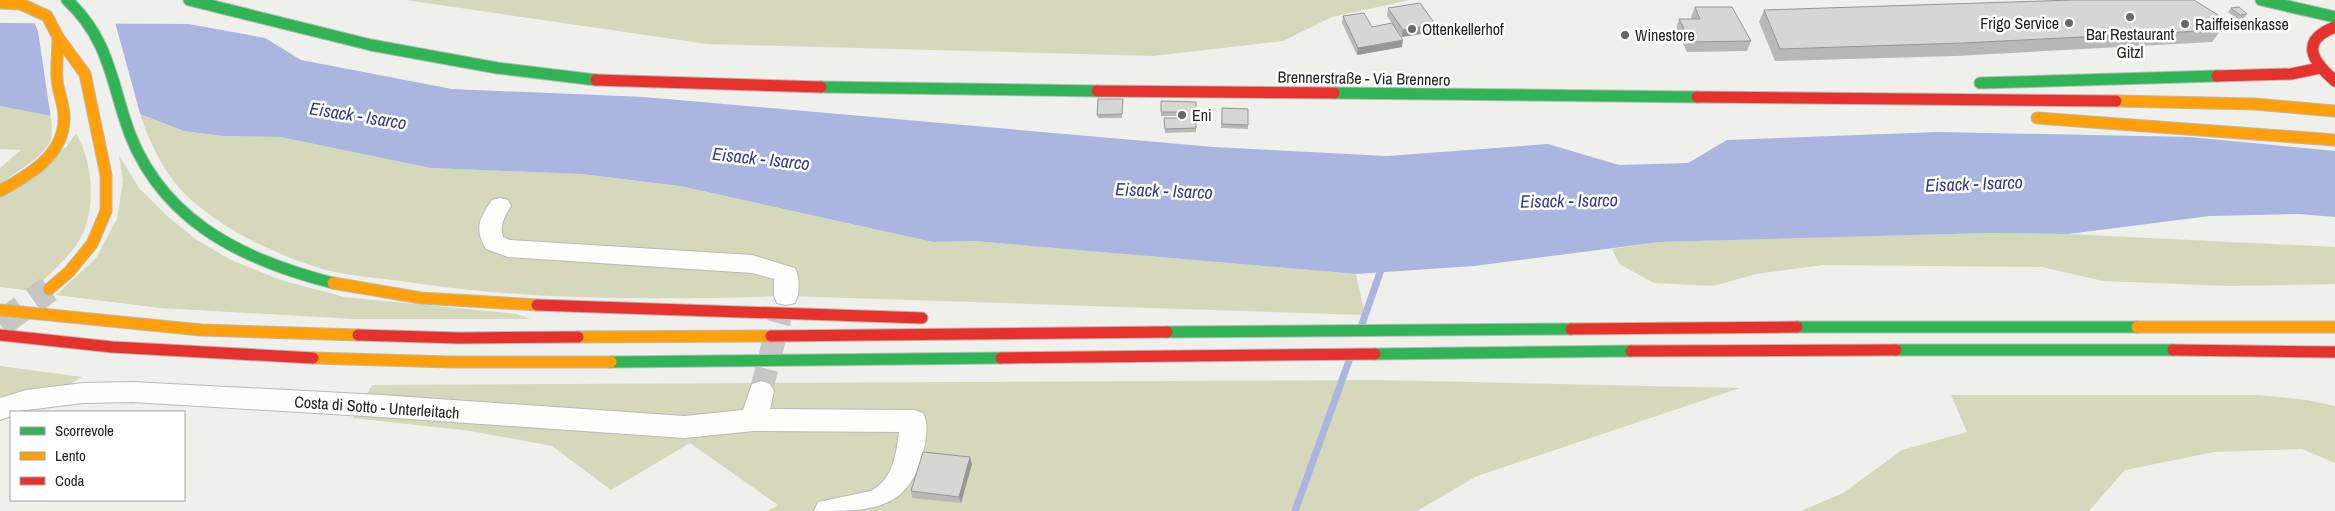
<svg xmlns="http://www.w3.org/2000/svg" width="2335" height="511" font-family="'Archivo Narrow',sans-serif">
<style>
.green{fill:#d5d8bb}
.water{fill:#aab5e0}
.pier{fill:#eff0ec}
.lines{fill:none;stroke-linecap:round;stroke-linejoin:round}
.stream{stroke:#aab5e0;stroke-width:7}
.street-tunnel{stroke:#c6c7c3;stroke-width:23;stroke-dasharray:23 12;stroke-linecap:butt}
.highway-tunnel{stroke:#c6c7c3;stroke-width:27;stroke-dasharray:27 14;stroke-linecap:butt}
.street-casing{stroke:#b9b9b7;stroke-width:2}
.fast-casing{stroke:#b9b9b7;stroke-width:13}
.slow-casing{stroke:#b9b9b7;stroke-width:13}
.jam-casing{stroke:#b9b9b7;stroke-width:13}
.street{fill:#fdfdfc;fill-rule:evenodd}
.fast{stroke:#30b455;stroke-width:11}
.slow{stroke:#ff9f0a;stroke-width:11}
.jam{stroke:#e5322d;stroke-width:11}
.wall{fill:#b8b8b6}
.shaded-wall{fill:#969694}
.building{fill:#d6d6d4;stroke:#969694}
.poi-dot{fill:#696967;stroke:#fff;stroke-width:2}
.labels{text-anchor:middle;stroke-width:5;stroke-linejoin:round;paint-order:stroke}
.poi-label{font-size:16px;fill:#21211f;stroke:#fff;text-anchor:start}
.street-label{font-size:16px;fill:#21211f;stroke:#fff}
.water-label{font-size:18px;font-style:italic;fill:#313c86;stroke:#fff}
</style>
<rect width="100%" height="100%" fill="#eff0ec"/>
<g class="green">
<polygon points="406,0 1410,0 1332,17 1283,41 1153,56 707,44"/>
<path d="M0,106L51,116C52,124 53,136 49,144C39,160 15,172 0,184V168L21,150L0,149Z"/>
<path d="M140,114L184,131L223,136L280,137L431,168L581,174L680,186L933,242L974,241L1356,274L1365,315L786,296C658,300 528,301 401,281C376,278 350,276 326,270C282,257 236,236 201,208C170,185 152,150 140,114Z"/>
<path d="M76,133C92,161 96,202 83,233C73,255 49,274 33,291L0,287V198L66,147Z"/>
<polygon points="119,155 139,188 167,216 197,240 231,260 281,280 344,297 517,314 530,319 353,319 160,308 56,295 96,258 117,219 123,181"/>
<polygon points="1988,233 2068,234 2335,247 2335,284 2228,286 2103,281 2042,267 1823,265 1756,274 1713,286 1654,283 1619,264 1612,249 1660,242"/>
<polygon points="0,366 82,377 68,385 0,399"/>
<polygon points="1378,380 1740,388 1477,476 1417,511 768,511 778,505 690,443 611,490 552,446 471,431 353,418 372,385"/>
<polygon points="1951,395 2259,395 2307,400 2335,406 2335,463 2302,449 2214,452 2125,470 2089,511 1801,511 1843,493 1902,450 1967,432"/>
</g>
<polygon class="water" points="0,23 189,24 265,38 301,60 452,89 644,97 1214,147 1387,156 1548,144 1619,165 1688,163 1727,140 1938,132 2190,137 2335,151 2335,217 2299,214 2210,216 2068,234 1988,233 1660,242 1474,266 1356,274 974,241 933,242 680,186 581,174 431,168 280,137 223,136 184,131 140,114 51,116 0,106"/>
<polygon class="pier" points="34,22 115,22 141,117 51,119 38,31"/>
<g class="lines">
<g class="stream">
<polyline points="1361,327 1383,264"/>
<polyline points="1295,511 1350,358"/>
</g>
<polyline class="street-tunnel" points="761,391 781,314"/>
<polyline class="highway-tunnel" points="0,324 49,289"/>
<g class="street-casing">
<g id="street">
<path d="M500,198L508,200L511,206C505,217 499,224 503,237L510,240L752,255L795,268C800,278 800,293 795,303L786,305L777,303L774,296V279L752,273L508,257L486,249C474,228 479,219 492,200Z"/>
<path d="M761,381L770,384L774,391L770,409L914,410L923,413C930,426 925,444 922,458C905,511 870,511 814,511L818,502L871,491C893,479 896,455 899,432L754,431L684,438L381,417L132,402L83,403L11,412V416L0,420V398L26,390L83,383L132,382L381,395L684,416L743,410L752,384Z"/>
</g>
</g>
<g class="fast-casing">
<g id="fast">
<path d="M67,0C104,34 110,71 124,117C154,217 238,259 333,283"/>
<polyline points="189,0 371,45 497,68 596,80"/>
<polyline points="2261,0 2335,17"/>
<polyline points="1980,83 2217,76"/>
<polyline points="821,87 1097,91"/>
<polyline points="1334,93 1697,97"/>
<polyline points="1797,327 2137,327"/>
<polyline points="1167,332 1571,329"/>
<polyline points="1896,350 2173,350"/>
<polyline points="1375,354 1631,351"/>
<polyline points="611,362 1001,358"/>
</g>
</g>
<g class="slow-casing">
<g id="slow">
<polyline points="0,3 21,4 47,16 58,37 85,74 106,175 106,211 92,244 69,272 49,289"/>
<polyline points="2116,101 2255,104 2334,111"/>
<polyline points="2037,118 2335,140"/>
<path d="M0,191C29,175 65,155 64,117C64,104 58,92 57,79C56,65 58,51 58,37"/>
<polyline points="333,283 421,298 537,305"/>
<polyline points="0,310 201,330 358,335"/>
<polyline points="2137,327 2335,327"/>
<polyline points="578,337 771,336"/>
<polyline points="313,358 451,362 611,362"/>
</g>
</g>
<g class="jam-casing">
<g id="jam">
<path d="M2335,27C2299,41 2312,61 2335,81"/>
<polyline points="2217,76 2291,74 2320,68"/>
<polyline points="596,80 821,87"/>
<polyline points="1097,91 1334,93"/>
<polyline points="1697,97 2116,101"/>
<polyline points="537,305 922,318"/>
<polyline points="1571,329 1797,327"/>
<polyline points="0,335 112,347 313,358"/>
<polyline points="358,335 460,338 578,337"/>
<polyline points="771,336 1167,332"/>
<polyline points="2173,350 2335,352"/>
<polyline points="1631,351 1896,350"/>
<polyline points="1001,358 1375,354"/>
</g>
</g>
<use href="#street" class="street"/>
<use href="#fast" class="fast"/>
<use href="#slow" class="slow"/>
<use href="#jam" class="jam"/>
</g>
<g class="wall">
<polygon points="1695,7 1751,41 1747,51 1687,52 1676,29 1679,19 1692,19 1691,17"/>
<polygon points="1388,8 1433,32 1402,37 1387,16"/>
<polygon points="2231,8 2247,14 2244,18 2237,19 2228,12"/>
<polygon points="1764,10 2221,30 2212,42 1956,56 1775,61 1759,22"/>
<polygon points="1343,16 1372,27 1402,47 1357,55 1342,23"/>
<polygon points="1123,99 1122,118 1098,118 1097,115"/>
<polygon points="1161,101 1196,102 1196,132 1165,133 1164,118 1177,118 1177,116 1161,116"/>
<polygon points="1222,108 1248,109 1248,129 1221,128"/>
<polygon points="972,464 961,503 912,498 911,491"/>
</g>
<g class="shaded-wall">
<polygon points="1435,24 1433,32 1402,37 1403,30"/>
<polygon points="1403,40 1402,47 1357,55 1358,48"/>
<polygon points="970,457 972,464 961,503 959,497"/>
</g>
<g class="building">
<polygon points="2073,0 2194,0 2218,15 2221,30 1963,43 1780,49 1764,10"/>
<polygon points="1420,3 1435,24 1403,30 1388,8"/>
<polygon points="1695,7 1732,7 1751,41 1691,42 1679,19 1700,19"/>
<polygon points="2239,7 2247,14 2240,15 2231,8"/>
<polygon points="1364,13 1372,27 1392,23 1403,40 1358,48 1343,16"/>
<polygon points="1098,99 1123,99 1122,114 1097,115"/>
<polygon points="1161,101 1196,102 1196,128 1165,129 1164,118 1177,118 1177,112 1161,112"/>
<polygon points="1222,108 1248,109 1248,125 1222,124"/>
<polygon points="923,452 970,457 959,497 911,491"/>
</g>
<g class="poi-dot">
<circle cx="2130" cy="17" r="5"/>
<circle cx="2069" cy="23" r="5"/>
<circle cx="2185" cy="24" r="5"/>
<circle cx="1412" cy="29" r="5"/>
<circle cx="1625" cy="35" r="5"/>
<circle cx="1182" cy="115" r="5"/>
</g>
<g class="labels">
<g class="poi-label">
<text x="2059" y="29" text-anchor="end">Frigo Service</text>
<text x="2195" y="30">Raiffeisenkasse</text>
<text x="1422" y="35">Ottenkellerhof</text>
<text x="2130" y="40" text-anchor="middle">Bar Restaurant<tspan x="2130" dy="18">Gitzl</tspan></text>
<text x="1635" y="41">Winestore</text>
<text x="1192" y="121">Eni</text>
</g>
<g class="street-label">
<text transform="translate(1364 78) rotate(1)" y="6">Brennerstraße - Via Brennero</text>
<text transform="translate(377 407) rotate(4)" y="6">Costa di Sotto - Unterleitach</text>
</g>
<g class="water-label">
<text transform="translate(358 116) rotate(9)" y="6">Eisack - Isarco</text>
<text transform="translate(761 159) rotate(6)" y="6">Eisack - Isarco</text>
<text transform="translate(1974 184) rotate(-2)" y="6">Eisack - Isarco</text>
<text transform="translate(1164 191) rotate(2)" y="6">Eisack - Isarco</text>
<text transform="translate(1569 201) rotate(-1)" y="6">Eisack - Isarco</text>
</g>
</g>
<rect x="10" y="411" width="175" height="90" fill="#ffffff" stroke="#a6a6a5"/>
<rect x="20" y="427" width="25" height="8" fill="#30b455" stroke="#a6a6a5"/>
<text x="55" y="436" font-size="15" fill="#21211f">Scorrevole</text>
<rect x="20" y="452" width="25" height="8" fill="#ff9f0a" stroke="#a6a6a5"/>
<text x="55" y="461" font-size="15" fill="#21211f">Lento</text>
<rect x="20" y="477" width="25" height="8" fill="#e5322d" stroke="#a6a6a5"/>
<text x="55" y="486" font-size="15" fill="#21211f">Coda</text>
</svg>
